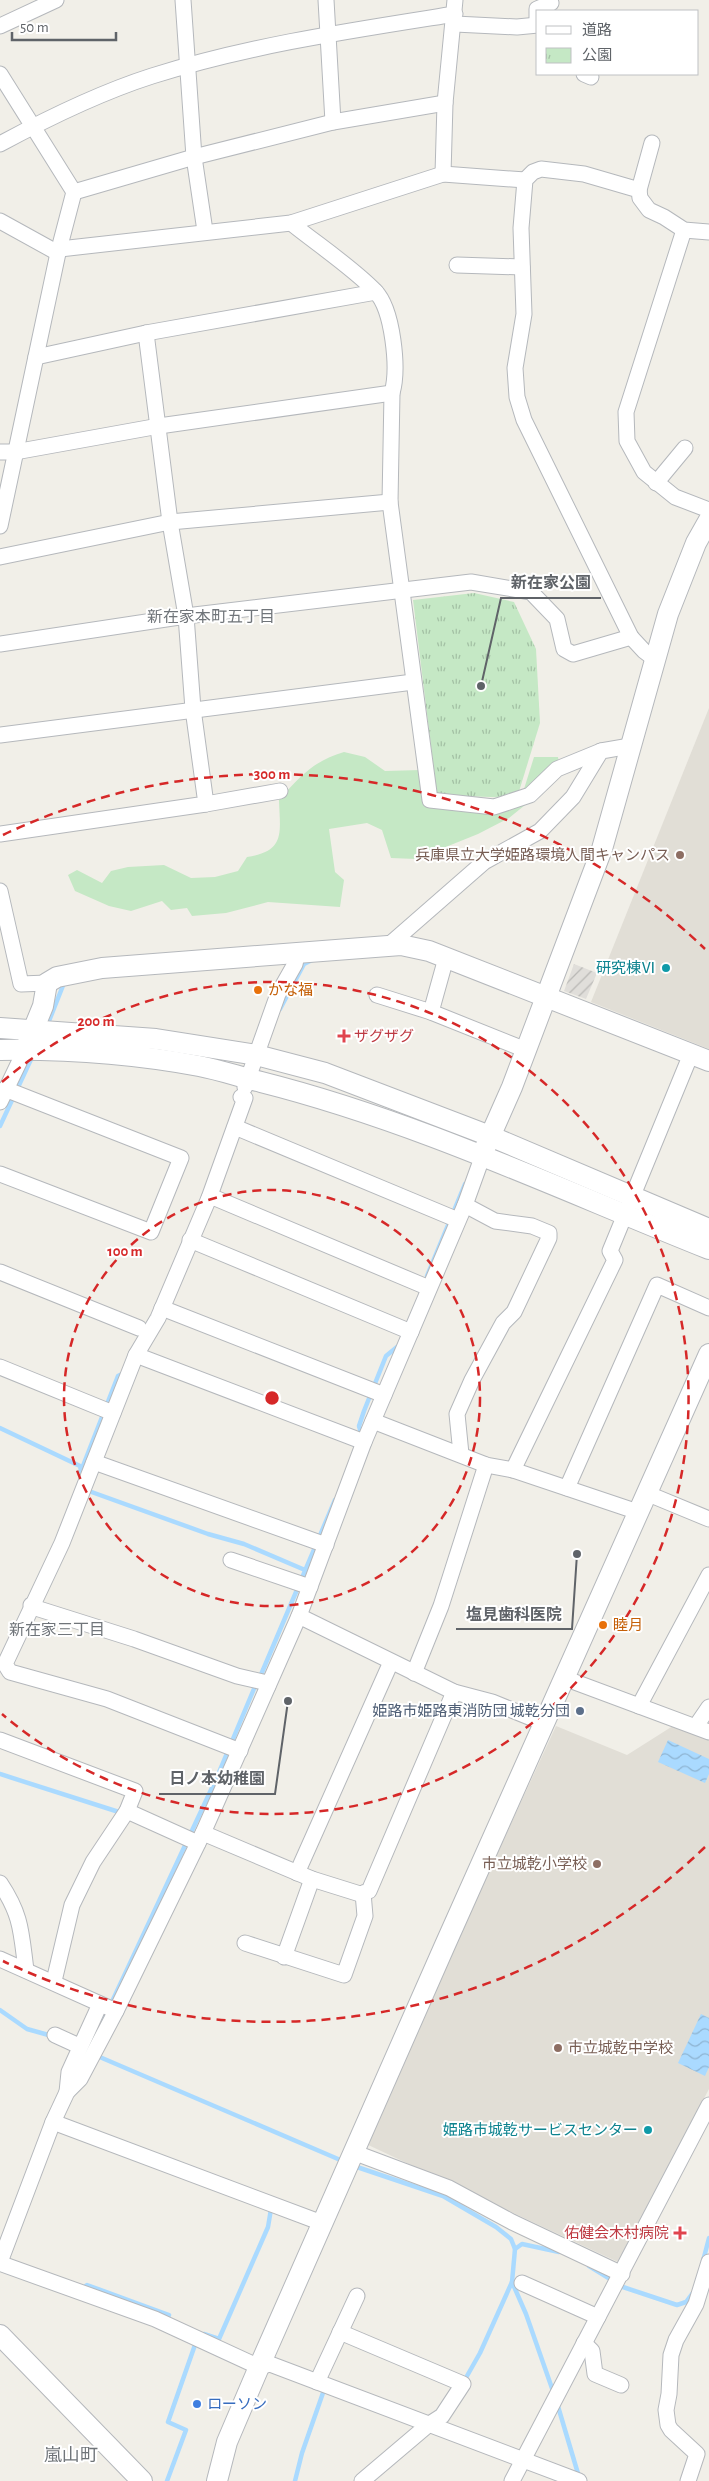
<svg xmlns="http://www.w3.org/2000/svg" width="709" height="2481" font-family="'Alegreya Sans','Noto Sans JP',sans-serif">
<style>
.industrial{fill:url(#industrial-furrows)}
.education{fill:#e1ded6}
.grass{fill:#c5e8c5}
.park{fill:url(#park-tufts)}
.water{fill:url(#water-waves)}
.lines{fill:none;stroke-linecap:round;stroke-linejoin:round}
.stream{stroke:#aadaff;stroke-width:4.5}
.minor-casing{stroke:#b5b8bc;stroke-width:17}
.tertiary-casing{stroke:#b5b8bc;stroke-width:22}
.minor{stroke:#fff;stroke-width:15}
.tertiary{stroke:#fff;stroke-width:20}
.ring{fill:none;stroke:#d62828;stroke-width:2.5;stroke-dasharray:9 6}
.education-dot{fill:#8d6e63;stroke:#fff;stroke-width:2}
.culture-dot{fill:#0f9aa8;stroke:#fff;stroke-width:2}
.food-dot{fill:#e8710a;stroke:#fff;stroke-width:2}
.health-dot{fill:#e0444e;stroke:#fff;stroke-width:2}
.service-dot{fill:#5c6f8a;stroke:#fff;stroke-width:2}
.shop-dot{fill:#3f7fe0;stroke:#fff;stroke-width:2}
.labels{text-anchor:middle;stroke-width:4;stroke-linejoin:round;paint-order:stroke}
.education-label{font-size:15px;fill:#785e54;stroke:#fff;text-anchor:end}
.culture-label{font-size:15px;fill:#0d838f;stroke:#fff;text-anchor:end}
.food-label{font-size:15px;fill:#c56008;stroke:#fff;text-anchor:start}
.health-label{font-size:15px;fill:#be3a42;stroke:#fff;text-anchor:start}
.service-label{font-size:15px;fill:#4e5e75;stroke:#fff;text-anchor:end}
.shop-label{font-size:15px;fill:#366cbe;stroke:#fff;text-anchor:start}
.neighbourhood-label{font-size:16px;fill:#70757a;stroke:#fff}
.quarter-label{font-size:18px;fill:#70757a;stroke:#fff}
.centre{fill:#d62828;stroke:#fff;stroke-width:2.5}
.ring-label{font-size:15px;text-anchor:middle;font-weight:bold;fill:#d62828;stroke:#fff;stroke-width:4;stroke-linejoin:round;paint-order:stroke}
.leader{fill:none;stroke:#5f6368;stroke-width:2}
.callout-dot{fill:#5f6368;stroke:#fff;stroke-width:2}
.callout-label{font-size:16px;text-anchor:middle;font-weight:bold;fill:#5f6368;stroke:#fff;stroke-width:4;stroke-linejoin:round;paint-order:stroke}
</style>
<defs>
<pattern id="industrial-furrows" width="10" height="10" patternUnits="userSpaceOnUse" patternTransform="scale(1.25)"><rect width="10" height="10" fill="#e0deda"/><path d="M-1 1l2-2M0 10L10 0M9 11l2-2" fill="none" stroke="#b9b8b5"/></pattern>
<pattern id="park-tufts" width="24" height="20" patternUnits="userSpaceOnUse" patternTransform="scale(1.25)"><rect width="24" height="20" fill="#c5e8c5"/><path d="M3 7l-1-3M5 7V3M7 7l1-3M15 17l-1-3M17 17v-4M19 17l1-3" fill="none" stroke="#a3c0a4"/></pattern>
<pattern id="water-waves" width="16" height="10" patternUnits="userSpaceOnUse" patternTransform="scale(1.25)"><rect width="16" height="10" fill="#aadaff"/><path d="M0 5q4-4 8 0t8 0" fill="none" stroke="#8eb4d2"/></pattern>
</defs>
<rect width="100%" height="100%" fill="#f1efe8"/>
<polygon class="industrial" points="574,964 597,973 586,999 564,991"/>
<g class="education">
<polygon points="709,708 709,1049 591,1002"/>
<polygon points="676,1724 709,1736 709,2089 618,2262 364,2143 556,1726 627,1755"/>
</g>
<path class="grass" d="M344,752L365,757L385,771L421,770L433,795C469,799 490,806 524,789L534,757H558L561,776L509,818L478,834L416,859L391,858L382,830L367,823L329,829L335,872L344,880L340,907L268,902L226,913L192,916L187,908L171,910L162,901L131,911L109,906L75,891L68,875L77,870L102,883L111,871L128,867L164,865L191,878L215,877L238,871L247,857C286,851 280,833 279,800C299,777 315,760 344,752Z"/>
<polygon class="park" points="474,593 514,602 536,649 540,723 517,798 437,795 413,600"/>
<g class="water">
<polygon points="668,1740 709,1759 709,1774 705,1783 658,1762"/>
<polygon points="701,2014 709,2018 709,2067 705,2076 678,2063"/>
</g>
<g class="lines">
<g class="stream">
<polyline points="280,1009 304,964 312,960"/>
<polyline points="47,1026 64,983"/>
<polyline points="0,1126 33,1055"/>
<polyline points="427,1276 465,1184"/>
<polyline points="0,1428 80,1466 81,1471"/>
<polyline points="362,1436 359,1426 364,1411 386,1356 397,1347"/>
<polyline points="81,1471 118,1376 124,1373"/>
<polyline points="86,1490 208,1534 244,1544 305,1570"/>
<polyline points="260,1677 335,1500"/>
<polyline points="0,1774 122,1813"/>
<polyline points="0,2010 27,2029 52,2036"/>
<polyline points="103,2021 217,1777 256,1684"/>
<polyline points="95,2055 345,2162"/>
<polyline points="354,2166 443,2196 496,2227 511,2239 515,2249 512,2282 526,2314 554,2394"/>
<polyline points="515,2249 522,2244 559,2252"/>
<polyline points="703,2261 709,2238"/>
<polyline points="589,2266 623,2287 677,2305 686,2302 692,2294"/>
<polyline points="83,2288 87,2285 169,2315 167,2319 169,2320"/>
<polyline points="204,2334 219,2339 268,2227 271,2209"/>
<polyline points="463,2383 480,2353 512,2282"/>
<polyline points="557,2403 579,2477"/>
<polyline points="167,2481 186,2430 168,2422 196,2342"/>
<polyline points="295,2481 302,2453 324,2390"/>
</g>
<g class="minor-casing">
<g id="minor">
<polyline points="183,0 194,157 205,231"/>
<polyline points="326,0 333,122"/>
<polyline points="455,24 517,27 538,25"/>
<polyline points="537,25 537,9 551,3"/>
<polyline points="0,26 56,0"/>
<polyline points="0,74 74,192 58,253 0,526"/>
<polyline points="584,74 591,77"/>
<path d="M0,144C48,118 99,93 152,76C250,45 354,30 455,14"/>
<polyline points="443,174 445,103 455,0"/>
<polyline points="639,190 652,143"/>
<polyline points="74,192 194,157 333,122 445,103"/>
<polyline points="0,221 58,253"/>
<path d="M291,223C317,244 353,268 375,291C393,309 399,369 392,393L390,502L430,800L494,807L530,795L557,769L601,751"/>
<polyline points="684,230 626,412 627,441 644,472 675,497 709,510"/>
<polyline points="60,249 291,223 443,174 525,180"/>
<polyline points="457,265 522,267"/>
<polyline points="36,357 146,333 376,292"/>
<polyline points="0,452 15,452 159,426 392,393"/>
<polyline points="656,483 685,448"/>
<polyline points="0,557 170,522 390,502"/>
<polyline points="0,644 186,616 471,582 531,592 557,619 564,649 573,654 631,637"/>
<polyline points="656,660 644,651 631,637 524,420 517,397 515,368 524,314 521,228 525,180 533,172 541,169 584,174 639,190 640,198 649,210 664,217 684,230 709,232"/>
<polyline points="0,735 413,682"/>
<polyline points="206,804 280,791"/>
<polyline points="0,834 206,804 193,709 186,616 170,522 146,333"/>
<polyline points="0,891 21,984 47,983"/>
<polyline points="389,945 484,862 540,831 573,797 601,751 630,746"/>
<polyline points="446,958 431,1012 526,1050"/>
<polyline points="377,995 431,1012"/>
<polyline points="245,1087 278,994 295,964 298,951"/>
<polyline points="0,1102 25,1050"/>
<polyline points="235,1127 458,1220"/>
<polyline points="0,1174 151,1232 181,1158 5,1089"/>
<polyline points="209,1198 215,1198 429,1288"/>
<polyline points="190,1240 411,1332"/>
<polyline points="0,1272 139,1328"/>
<polyline points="162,1308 384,1395"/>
<polyline points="136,1355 364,1442"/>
<polyline points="0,1367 113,1413"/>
<polyline points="373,1421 486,1465 513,1470 638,1512"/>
<polyline points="461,1454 457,1414 472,1380 503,1323 514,1312 549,1238 549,1233 532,1226 495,1221 465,1205"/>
<polyline points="94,1462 326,1545"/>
<polyline points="513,1470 615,1260 610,1251 691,1054"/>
<polyline points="567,1488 657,1285 709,1308"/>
<polyline points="646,1493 709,1519"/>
<polyline points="231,1560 310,1587"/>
<polyline points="31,1605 39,1609 134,1639 237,1676 263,1682 268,1686"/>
<polyline points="299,1616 454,1692 492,1702 544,1723"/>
<polyline points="414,1673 441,1606 486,1465"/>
<polyline points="564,1678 709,1732"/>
<polyline points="639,1706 709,1575"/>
<polyline points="696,1726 709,1707"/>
<polyline points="0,1740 135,1791 127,1811 93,1862 72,1905 54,1981"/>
<polyline points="240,1751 107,1699 10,1672 5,1664 62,1543 136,1355 158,1318 209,1198 245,1098 241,1097"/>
<polyline points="127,1811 198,1843"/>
<polyline points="203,1833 312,1879 360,1894 369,1891 454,1692"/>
<polyline points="297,1873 391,1662"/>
<path d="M0,1883C22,1916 21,1932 26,1970"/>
<polyline points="245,1943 344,1975 365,1916 363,1893"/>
<polyline points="284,1957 312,1879"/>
<polyline points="0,1959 116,2011"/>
<polyline points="55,2035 79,2046"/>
<polyline points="67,2092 69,2072 100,2004"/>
<polyline points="53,2122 322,2223"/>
<polyline points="353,2152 449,2188 512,2222 622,2274"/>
<polyline points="0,2262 53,2122 67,2092 80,2079 116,2011 203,1833 299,1616 364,1442 465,1205 483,1155"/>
<polyline points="2,2264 155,2319 259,2367 270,2364 579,2481"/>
<polyline points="522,2283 598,2317"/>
<polyline points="340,2332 463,2384 442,2416 428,2425 362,2481"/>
<polyline points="584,2343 592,2351 595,2374 621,2385"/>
<polyline points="317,2382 357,2296"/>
<polyline points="512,2481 709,2105"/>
<polyline points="688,2481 697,2454 671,2430 668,2425 666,2410 669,2394 671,2355 676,2340 696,2304 709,2262"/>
</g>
</g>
<g class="tertiary-casing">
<g id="tertiary">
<polyline points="0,1028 156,1039 256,1055 325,1073 490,1136 709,1229"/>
<path d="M0,1050C66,1049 134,1054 199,1066C220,1070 240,1077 261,1082C416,1121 561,1190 709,1249"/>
<polyline points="25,1050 43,1006 47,983 57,977 102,968 401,945 429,951 709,1061"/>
<polyline points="485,1148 512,1087 602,849 668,614 696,543 709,520"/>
<polyline points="0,2335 142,2481"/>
<polyline points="217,2481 227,2442 259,2367 445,1945 709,1354"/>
</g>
</g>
<use href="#minor" class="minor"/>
<use href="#tertiary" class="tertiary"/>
</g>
<g class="ring">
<circle cx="272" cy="1398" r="208"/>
<path d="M2 1082A416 416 0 1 1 2 1714"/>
<path d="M705 1847A624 624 0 0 1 3 1961M3 835A624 624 0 0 1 705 949"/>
</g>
<g class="education-dot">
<circle cx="680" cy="855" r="5"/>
<circle cx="597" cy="1864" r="5"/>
<circle cx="558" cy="2048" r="5"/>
</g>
<g class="culture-dot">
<circle cx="666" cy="968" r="5"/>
<circle cx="648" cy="2130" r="5"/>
</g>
<g class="food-dot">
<circle cx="258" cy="990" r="5"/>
<circle cx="603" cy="1625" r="5"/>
</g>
<g class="health-dot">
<path d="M341.5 1028.5h5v5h5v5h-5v5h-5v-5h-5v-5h5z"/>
<path d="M677.5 2225.5h5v5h5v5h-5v5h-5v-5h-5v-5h5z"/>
</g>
<circle class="service-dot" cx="580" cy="1711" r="5"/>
<circle class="shop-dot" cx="197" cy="2404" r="5"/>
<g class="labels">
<g class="education-label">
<text x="670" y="860">兵庫県立大学姫路環境人間キャンパス</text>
<text x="587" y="1869">市立城乾小学校</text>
<text x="568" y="2053" text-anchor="start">市立城乾中学校</text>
</g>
<g class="culture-label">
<text x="656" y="973">研究棟Ⅵ</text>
<text x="638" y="2135">姫路市城乾サービスセンター</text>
</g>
<g class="food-label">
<text x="268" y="995">かな福</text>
<text x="613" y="1630">睦月</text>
</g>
<g class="health-label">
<text x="354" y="1041">ザグザグ</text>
<text x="669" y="2238" text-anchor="end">佑健会木村病院</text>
</g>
<g class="service-label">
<text x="570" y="1716">姫路市姫路東消防団 城乾分団</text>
</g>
<g class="shop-label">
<text x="207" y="2409">ローソン</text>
</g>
<g class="neighbourhood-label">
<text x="211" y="622">新在家本町五丁目</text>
<text x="57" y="1635">新在家三丁目</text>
</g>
<g class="quarter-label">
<text x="71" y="2461">嵐山町</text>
</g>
</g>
<circle cx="272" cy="1398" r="8" class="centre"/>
<g class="ring-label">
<text x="272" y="779">300 m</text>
<text x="96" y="1026">200 m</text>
<text x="125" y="1256">100 m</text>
</g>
<path class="leader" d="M481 686L501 598H601M577 1554L572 1629H456M288 1701L275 1794H159"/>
<g class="callout-dot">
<circle cx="481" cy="686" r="5"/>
<circle cx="577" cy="1554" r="5"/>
<circle cx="288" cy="1701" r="5"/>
</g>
<g class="callout-label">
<text x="551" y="588">新在家公園</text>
<text x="514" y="1620">塩見歯科医院</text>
<text x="217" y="1784">日ノ本幼稚園</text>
</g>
<rect x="536" y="10" width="162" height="65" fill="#ffffff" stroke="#bfc1c3"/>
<rect x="546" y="26" width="25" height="8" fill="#ffffff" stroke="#bfc1c3"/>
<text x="582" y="35" font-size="15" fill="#5f6368">道路</text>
<rect x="546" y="48" width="25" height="15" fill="url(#park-tufts)" stroke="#bfc1c3"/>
<text x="582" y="60" font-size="15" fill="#5f6368">公園</text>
<path d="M12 32v8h104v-8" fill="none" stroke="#5f6368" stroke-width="2.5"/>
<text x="20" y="32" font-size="15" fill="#5f6368" stroke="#ffffff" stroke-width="4" paint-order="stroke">50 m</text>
</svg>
